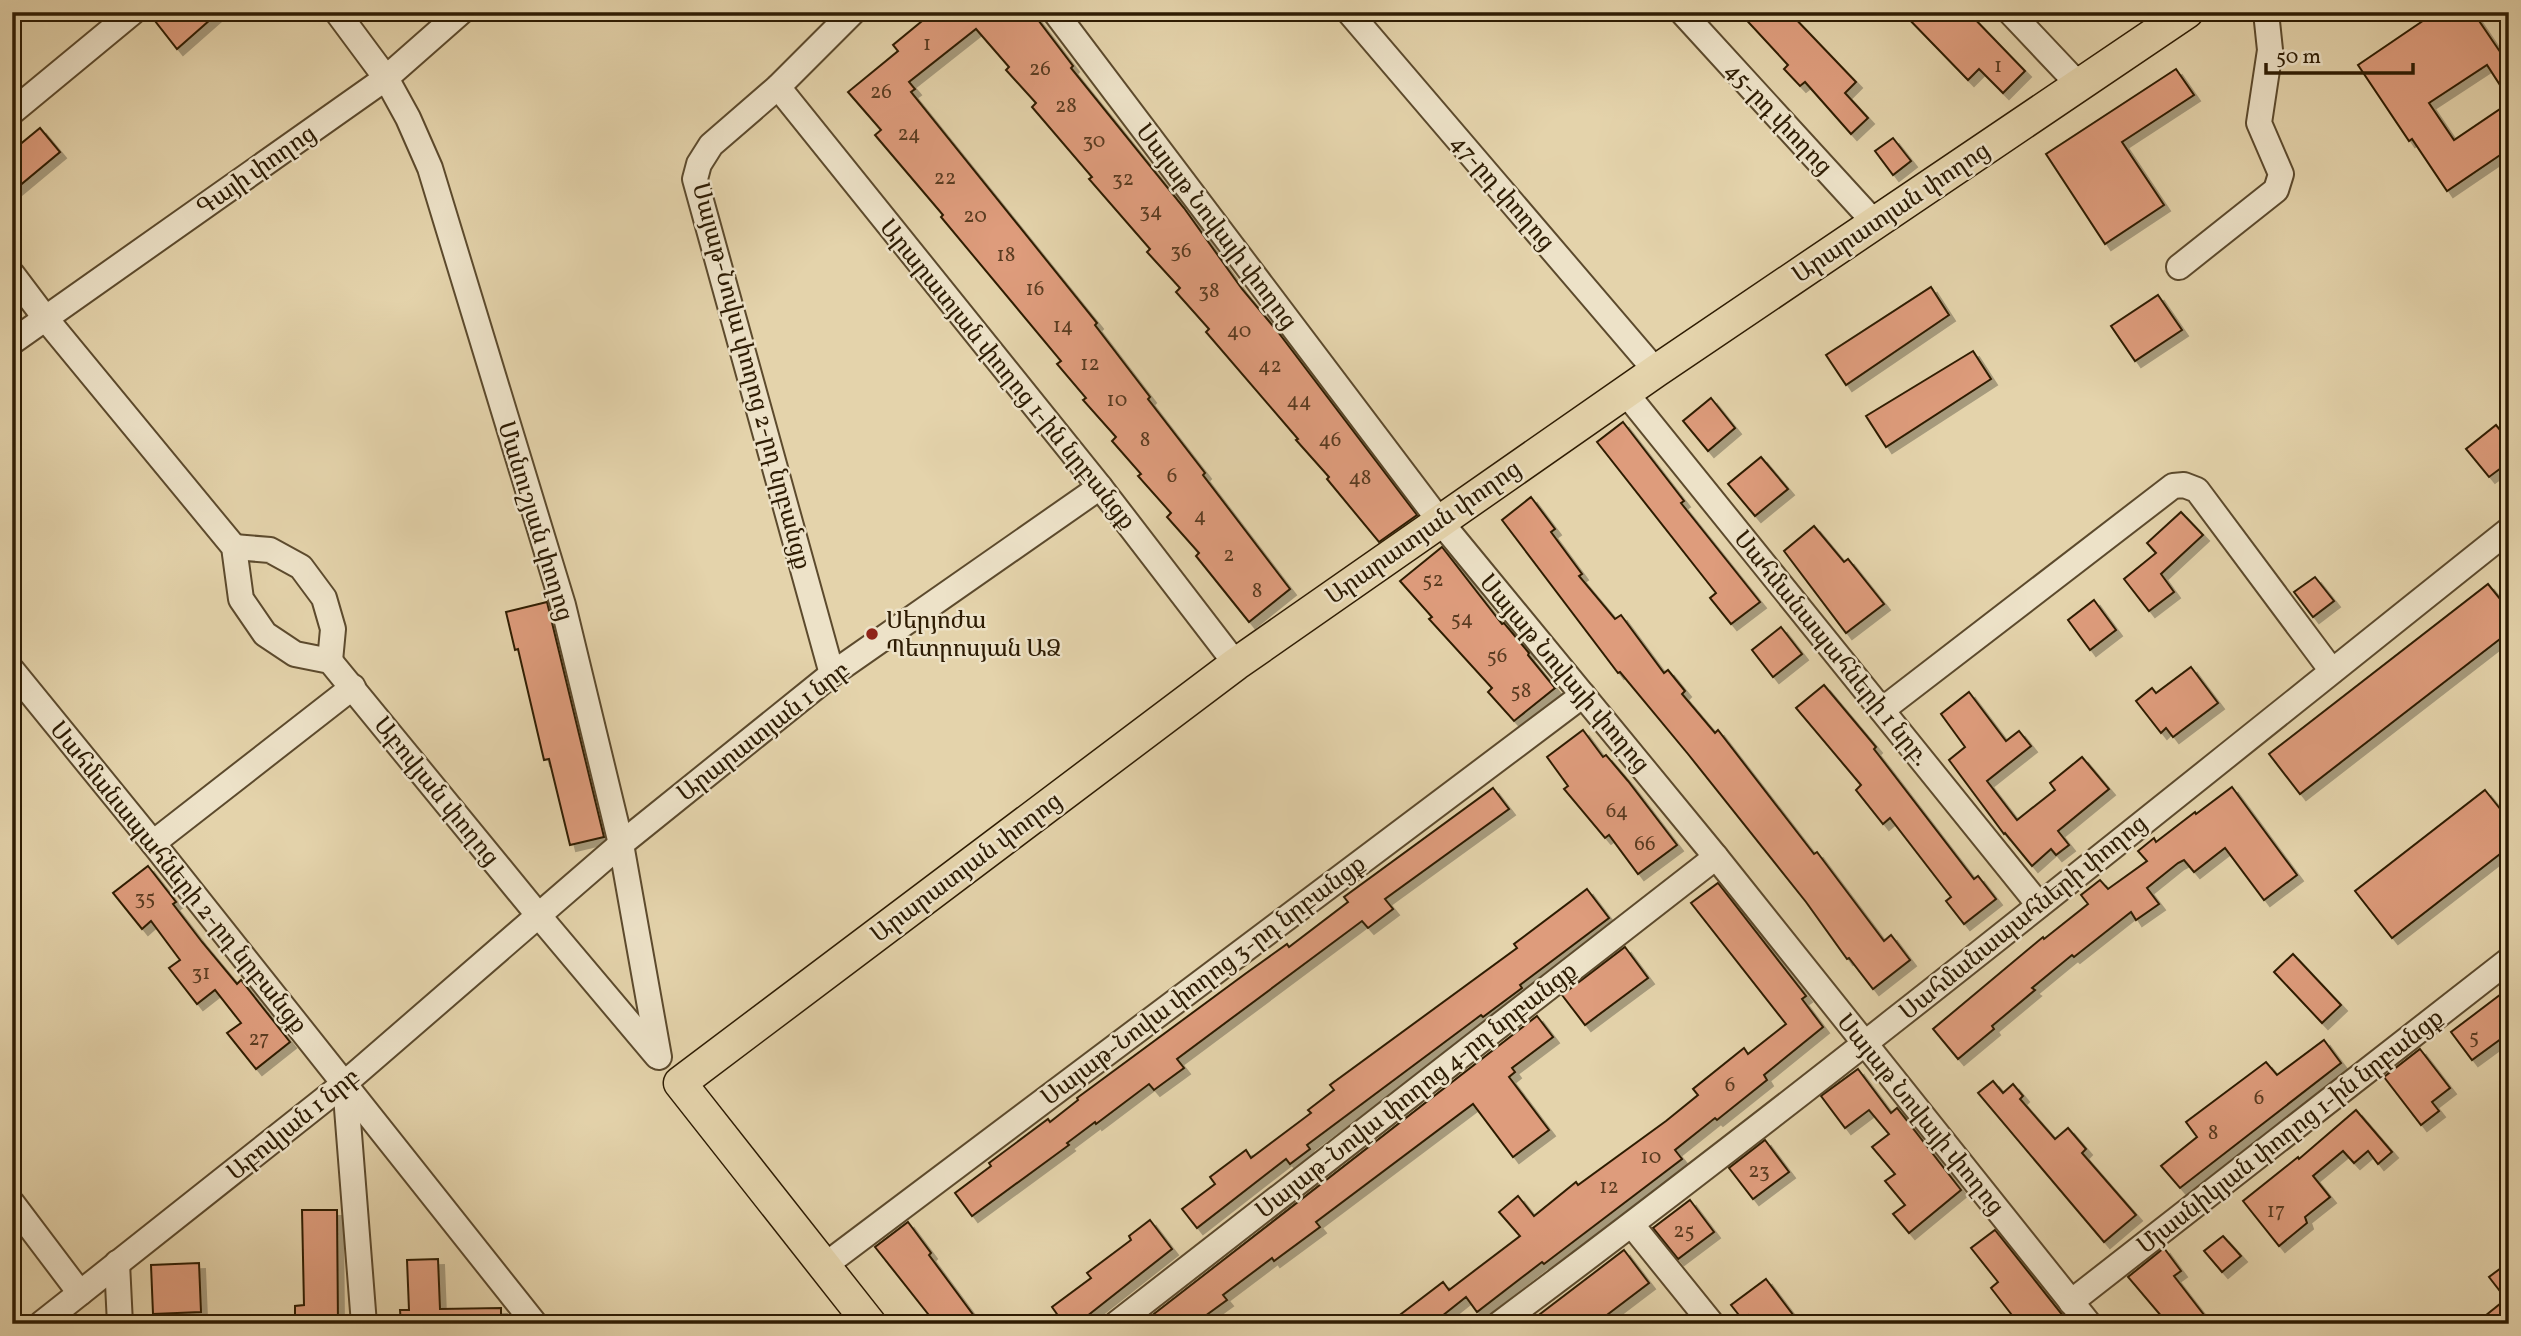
<svg xmlns="http://www.w3.org/2000/svg" width="2521" height="1336" font-family="Vollkorn,'Noto Serif Armenian',serif">
<style>
.building{fill:#de9c7c;stroke:#2e1c03;stroke-width:2;filter:url(#shadow)}
.lines{fill:none;stroke-linecap:round;stroke-linejoin:round}
.minor-casing{stroke:#5c4a2d;stroke-width:28}
.major-casing{stroke:#2e1c03;stroke-width:35}
.minor{stroke:#ede2c8;stroke-width:24}
.major{stroke:#e4d3ab;stroke-width:32}
.poi-dot{fill:#8f2418;stroke:#ede2c8;stroke-width:2.5}
.labels{text-anchor:middle;stroke-width:5;stroke-linejoin:round;paint-order:stroke}
.number-label{font-size:21px;fill:#5a3c21}
.street-label{font-size:24px;fill:#2e1c03;stroke:#ede2c8}
.poi-label{font-size:24px;fill:#2e1c03;stroke:#ede2c8;text-anchor:start}
</style>
<defs>
<filter id="shadow"><feDropShadow dx="6" dy="6" stdDeviation="0" flood-color="#0004"/></filter>
</defs>
<rect width="100%" height="100%" fill="#e4d3ab"/>
<filter id="stains"><feTurbulence type="fractalNoise" baseFrequency=".00286" numOctaves="4"/><feColorMatrix values="0 0 0 0 .2 0 0 0 0 .09 0 0 0 0 .02 0 0 0 .5 -.17"/></filter>
<radialGradient id="worn" r=".72"><stop offset=".6" stop-color="#630" stop-opacity="0"/><stop offset="1" stop-color="#630" stop-opacity=".3"/></radialGradient>
<g class="building">
<polygon points="148,12 219,12 177,49"/>
<polygon points="933,12 1032,12 1073,66 1071,68 1184,208 1242,289 1278,332 1417,515 1379,542 1327,479 1329,477 1296,440 1298,439 1206,332 1209,329 1176,292 1180,288 1147,252 1150,249 1089,179 1092,177 1032,107 1036,103 1006,70 1009,67 976,29 909,82 915,89 911,92 1097,323 1095,325 1150,397 1148,399 1205,473 1203,475 1290,589 1249,622 1196,556 1199,553 1167,517 1171,513 1138,476 1141,474 1112,441 1116,437 1083,400 1086,398 1057,364 1061,361 941,217 943,215 875,135 881,130 848,92 898,51 893,45"/>
<polygon points="1739,12 1789,12 1856,82 1845,93 1868,118 1851,134 1805,82 1800,86 1784,69 1788,65"/>
<polygon points="1902,12 1968,12 2025,71 2003,93 1979,69 1968,80"/>
<polygon points="2436,12 2473,12 2509,65 2509,99 2487,65 2429,103 2454,140 2509,103 2509,149 2447,191 2412,139 2409,141 2358,65"/>
<polygon points="2176,69 2194,95 2122,142 2164,205 2105,244 2046,154"/>
<polygon points="40,128 60,152 12,192 12,151"/>
<polygon points="1893,138 1911,161 1893,175 1875,151"/>
<polygon points="1931,287 1949,315 1846,385 1826,355"/>
<polygon points="2158,295 2182,330 2135,361 2111,326"/>
<polygon points="1973,351 1991,379 1886,447 1866,416"/>
<polygon points="1711,398 1735,428 1708,451 1683,421"/>
<polygon points="1623,422 1684,501 1681,503 1760,602 1731,624 1710,598 1716,593 1597,442"/>
<polygon points="2496,425 2509,441 2509,462 2489,477 2466,449"/>
<polygon points="1761,457 1788,489 1755,516 1728,484"/>
<polygon points="1531,497 1555,529 1551,532 1582,574 1579,576 1615,619 1621,615 1664,673 1668,670 1685,691 1682,694 1715,733 1718,730 1814,854 1817,852 1884,941 1891,935 1910,960 1873,989 1849,958 1847,959 1806,902 1688,754 1620,672 1618,673 1502,520"/>
<polygon points="2181,512 2203,535 2161,574 2174,592 2149,611 2124,579 2156,553 2147,543"/>
<polygon points="1814,526 1844,562 1848,559 1884,604 1846,633 1784,551"/>
<polygon points="1442,547 1502,624 1504,623 1529,653 1528,655 1555,688 1514,721 1488,692 1492,688 1429,619 1432,617 1400,581"/>
<polygon points="2315,577 2334,601 2313,617 2294,592"/>
<polygon points="2488,584 2509,610 2509,632 2300,794 2269,754"/>
<polygon points="2094,600 2116,630 2090,650 2068,620"/>
<polygon points="547,602 604,837 570,845 549,759 544,760 518,649 515,650 506,612"/>
<polygon points="1781,627 1802,654 1773,677 1752,650"/>
<polygon points="2191,667 2218,703 2173,737 2166,728 2161,733 2136,701 2152,688 2156,693"/>
<polygon points="1824,685 1876,747 1874,749 1974,879 1978,876 1996,899 1964,924 1946,901 1951,897 1890,818 1883,824 1856,790 1861,785 1796,708"/>
<polygon points="1969,692 2006,741 2019,731 2031,746 1987,781 2017,820 2055,790 2050,783 2082,757 2109,789 2058,831 2069,845 2056,855 2051,849 2032,866 2005,833 2004,834 1949,760 1965,747 1941,714"/>
<polygon points="1583,730 1603,757 1606,755 1628,781 1677,845 1638,874 1609,835 1605,838 1564,789 1568,786 1547,757"/>
<polygon points="2232,787 2297,875 2264,900 2225,848 2194,872 2184,860 2178,863 2147,888 2159,904 2136,920 2131,912 2074,957 2072,955 2032,988 2035,990 1992,1026 1994,1029 1958,1059 1933,1029 2043,937 2044,939 2088,904 2081,895 2100,880 2108,889 2147,861 2138,851 2154,838 2156,842 2195,812 2196,814"/>
<polygon points="1493,788 1509,809 1385,899 1393,909 1368,928 1362,921 1177,1059 1184,1068 1154,1090 1149,1084 1096,1124 1095,1122 1067,1143 1069,1145 972,1216 955,1193 991,1166 989,1163 1048,1119 1050,1122 1078,1100 1077,1098 1245,974 1287,944 1289,947 1348,902 1344,897"/>
<polygon points="2485,790 2509,820 2509,847 2392,938 2355,891"/>
<polygon points="148,866 176,902 173,904 202,942 237,984 241,980 290,1042 256,1069 227,1033 241,1023 215,990 197,1004 169,968 180,960 151,921 142,929 113,893"/>
<polygon points="1718,883 1806,996 1802,999 1823,1027 1764,1075 1767,1080 1717,1120 1715,1118 1675,1150 1682,1159 1544,1264 1542,1262 1477,1312 1466,1297 1432,1324 1388,1324 1443,1282 1449,1290 1520,1236 1499,1212 1518,1196 1534,1216 1576,1182 1578,1185 1666,1121 1698,1095 1693,1089 1744,1048 1748,1054 1786,1024 1691,903"/>
<polygon points="1587,889 1609,918 1520,985 1522,988 1483,1017 1481,1015 1307,1145 1310,1149 1290,1164 1286,1159 1197,1228 1182,1209 1215,1184 1210,1177 1246,1150 1251,1158 1311,1113 1308,1110 1334,1090 1330,1085 1517,948 1514,944"/>
<polygon points="1625,947 1648,978 1585,1025 1562,995"/>
<polygon points="2293,954 2341,1005 2322,1023 2274,972"/>
<polygon points="2509,988 2509,1033 2472,1060 2451,1032"/>
<polygon points="1537,1016 1553,1037 1512,1068 1515,1072 1509,1077 1549,1130 1513,1157 1473,1104 1316,1222 1320,1227 1274,1261 1272,1258 1223,1295 1227,1300 1194,1324 1141,1324"/>
<polygon points="2324,1040 2341,1063 2180,1188 2161,1166 2197,1137 2186,1122 2266,1062 2277,1075"/>
<polygon points="2420,1049 2450,1088 2432,1102 2439,1111 2421,1125 2384,1077"/>
<polygon points="1858,1069 1891,1113 1897,1108 1961,1190 1909,1233 1893,1214 1905,1205 1885,1181 1895,1174 1872,1147 1889,1134 1869,1110 1845,1128 1821,1096"/>
<polygon points="1993,1081 2003,1093 2013,1084 2023,1096 2020,1099 2055,1139 2068,1128 2086,1149 2082,1153 2136,1215 2104,1242 1978,1093"/>
<polygon points="2356,1110 2392,1152 2378,1164 2368,1151 2354,1163 2343,1151 2313,1176 2330,1197 2305,1217 2307,1223 2279,1246 2243,1201 2298,1157 2299,1159"/>
<polygon points="1765,1140 1789,1172 1753,1199 1729,1168"/>
<polygon points="1690,1200 1714,1232 1678,1259 1653,1228"/>
<polygon points="302,1210 337,1210 338,1324 295,1324 295,1306 304,1305"/>
<polygon points="1150,1220 1172,1249 1077,1324 1064,1324 1052,1307 1091,1278 1087,1273 1131,1240 1129,1236"/>
<polygon points="908,1222 931,1253 929,1255 980,1324 936,1324 875,1247"/>
<polygon points="1995,1230 2060,1312 2070,1324 2019,1324 2015,1319 1991,1288 1998,1282 1971,1248"/>
<polygon points="2223,1236 2241,1256 2222,1272 2204,1251"/>
<polygon points="2164,1248 2181,1271 2174,1276 2211,1324 2168,1324 2128,1277"/>
<polygon points="1624,1250 1649,1283 1595,1324 1527,1324"/>
<polygon points="438,1259 440,1309 501,1308 501,1324 401,1324 400,1310 409,1310 407,1260"/>
<polygon points="2509,1262 2509,1324 2475,1324 2506,1299 2489,1277"/>
<polygon points="199,1263 201,1312 153,1314 151,1265"/>
<polygon points="1766,1279 1800,1324 1755,1324 1748,1315 1742,1319 1731,1305"/>
</g>
<g class="lines">
<g class="minor-casing">
<g id="minor">
<polyline points="337,12 386,78 408,118 430,168 563,605 621,844 659,1057"/>
<polyline points="1055,12 1439,520 1716,857 2089,1324"/>
<polyline points="1349,12 1656,371"/>
<polyline points="1682,12 1875,223"/>
<polyline points="2010,12 2079,85"/>
<polyline points="778,87 1100,487 1236,664"/>
<polyline points="12,112 133,12"/>
<polyline points="2179,267 2276,190 2281,174 2259,123 2270,50 2266,12"/>
<polyline points="12,274 46,319 234,547 241,599 265,634 295,654 330,661 539,916 657,1056"/>
<polyline points="12,342 386,78 461,12"/>
<polyline points="1625,392 2039,905"/>
<polyline points="234,547 270,550 301,567 324,598 333,629 330,661"/>
<polyline points="12,670 153,843 535,1324"/>
<polyline points="832,674 695,179 699,164 711,145 778,87 853,12"/>
<polyline points="1882,710 2173,486 2184,485 2197,490 2332,671"/>
<polyline points="153,843 353,687"/>
<polyline points="345,1083 364,1324"/>
<polyline points="12,1203 80,1293"/>
<polyline points="1632,1225 1712,1324"/>
<polyline points="117,1263 120,1324"/>
<polyline points="824,1266 1583,695"/>
<polyline points="2071,1302 2509,960"/>
<polyline points="41,1324 345,1083 621,844 832,674 1100,487"/>
<polyline points="1116,1324 1716,857"/>
<path d="M1499,1324C1842,1068 2174,797 2509,530"/>
</g>
</g>
<g class="major-casing">
<polyline id="major" points="870,1324 680,1083 1236,664 1656,371 2187,12"/>
</g>
<use href="#minor" class="minor"/>
<use href="#major" class="major"/>
</g>
<circle class="poi-dot" cx="872" cy="634" r="7"/>
<g class="labels">
<g class="number-label">
<text x="927" y="50">1</text>
<text x="1998" y="72">1</text>
<text x="1040" y="75">26</text>
<text x="881" y="98">26</text>
<text x="1066" y="112">28</text>
<text x="909" y="140">24</text>
<text x="1094" y="147">30</text>
<text x="945" y="184">22</text>
<text x="1123" y="185">32</text>
<text x="1151" y="217">34</text>
<text x="975" y="222">20</text>
<text x="1181" y="257">36</text>
<text x="1006" y="261">18</text>
<text x="1035" y="295">16</text>
<text x="1209" y="297">38</text>
<text x="1063" y="332">14</text>
<text x="1239" y="337">40</text>
<text x="1090" y="370">12</text>
<text x="1270" y="372">42</text>
<text x="1117" y="406">10</text>
<text x="1299" y="407">44</text>
<text x="1145" y="446">8</text>
<text x="1330" y="446">46</text>
<text x="1172" y="482">6</text>
<text x="1360" y="484">48</text>
<text x="1200" y="522">4</text>
<text x="1229" y="561">2</text>
<text x="1433" y="586">52</text>
<text x="1257" y="597">8</text>
<text x="1462" y="625">54</text>
<text x="1497" y="662">56</text>
<text x="1521" y="697">58</text>
<text x="1617" y="817">64</text>
<text x="1645" y="850">66</text>
<text x="145" y="904">35</text>
<text x="201" y="979">31</text>
<text x="2474" y="1043">5</text>
<text x="259" y="1045">27</text>
<text x="1730" y="1091">6</text>
<text x="2259" y="1104">6</text>
<text x="2213" y="1139">8</text>
<text x="1651" y="1163">10</text>
<text x="1759" y="1177">23</text>
<text x="1609" y="1193">12</text>
<text x="2276" y="1217">17</text>
<text x="1684" y="1237">25</text>
</g>
<g class="street-label">
<text transform="translate(1779 118) rotate(47)" y="8">45-րդ փողոց</text>
<text transform="translate(256 170) rotate(-35)" y="8">Գայի փողոց</text>
<text transform="translate(1503 192) rotate(49)" y="8">47-րդ փողոց</text>
<text transform="translate(1891 212) rotate(-34)" y="8">Արարատյան փողոց</text>
<text transform="translate(1217 226) rotate(53)" y="8">Սայաթ Նովայի փողոց</text>
<text transform="translate(1008 374) rotate(51)" y="8">Արարատյան փողոց 1-ին նրբանցք</text>
<text transform="translate(752 376) rotate(75)" y="8">Սայաթ-Նովա փողոց 2-րդ նրբանցք</text>
<text transform="translate(536 521) rotate(73)" y="8">Մանուշյան փողոց</text>
<text transform="translate(1423 532) rotate(-35)" y="8">Արարատյան փողոց</text>
<text transform="translate(1832 648) rotate(51)" y="8">Սահմանապահների 1 նրբ.</text>
<text transform="translate(1565 673) rotate(50)" y="8">Սայաթ Նովայի փողոց</text>
<text transform="translate(763 731) rotate(-38)" y="8">Արարատյան 1 նրբ</text>
<text transform="translate(437 791) rotate(51)" y="8">Աբովյան փողոց</text>
<text transform="translate(966 867) rotate(-37)" y="8">Արարատյան փողոց</text>
<text transform="translate(179 877) rotate(51)" y="8">Սահմանապահների 2-րդ նրբանցք</text>
<text transform="translate(2023 917) rotate(-39)" y="8">Սահմանապահների փողոց</text>
<text transform="translate(1203 980) rotate(-37)" y="8">Սայաթ-Նովա փողոց 3-րդ նրբանցք</text>
<text transform="translate(1416 1090) rotate(-38)" y="8">Սայաթ-Նովա փողոց 4-րդ նրբանցք</text>
<text transform="translate(1921 1114) rotate(51)" y="8">Սայաթ Նովայի փողոց</text>
<text transform="translate(293 1124) rotate(-39)" y="8">Աբովյան 1 նրբ</text>
<text transform="translate(2290 1131) rotate(-38)" y="8">Մյասնիկյան փողոց 1-ին նրբանցք</text>
</g>
<g class="poi-label">
<text x="886" y="628">Սերյոժա<tspan x="886" dy="28">Պետրոսյան ԱՁ</tspan></text>
</g>
</g>
<rect width="2521" height="1336" fill="none" stroke="#e4d3ab" stroke-width="42"/>
<rect x="14" y="14" width="2493" height="1308" fill="none" stroke="#2e1c03" stroke-width="3.5"/>
<rect x="21" y="21" width="2479" height="1294" fill="none" stroke="#2e1c03" stroke-width="2"/>
<path d="M2266 63v10h147v-10" fill="none" stroke="#2e1c03" stroke-width="3.5"/>
<text x="2276" y="63" font-size="21" fill="#2e1c03" stroke="#ede2c8" stroke-width="5" paint-order="stroke">50 m</text>
<rect width="100%" height="100%" filter="url(#stains)"/>
<rect width="100%" height="100%" fill="url(#worn)"/>
</svg>
